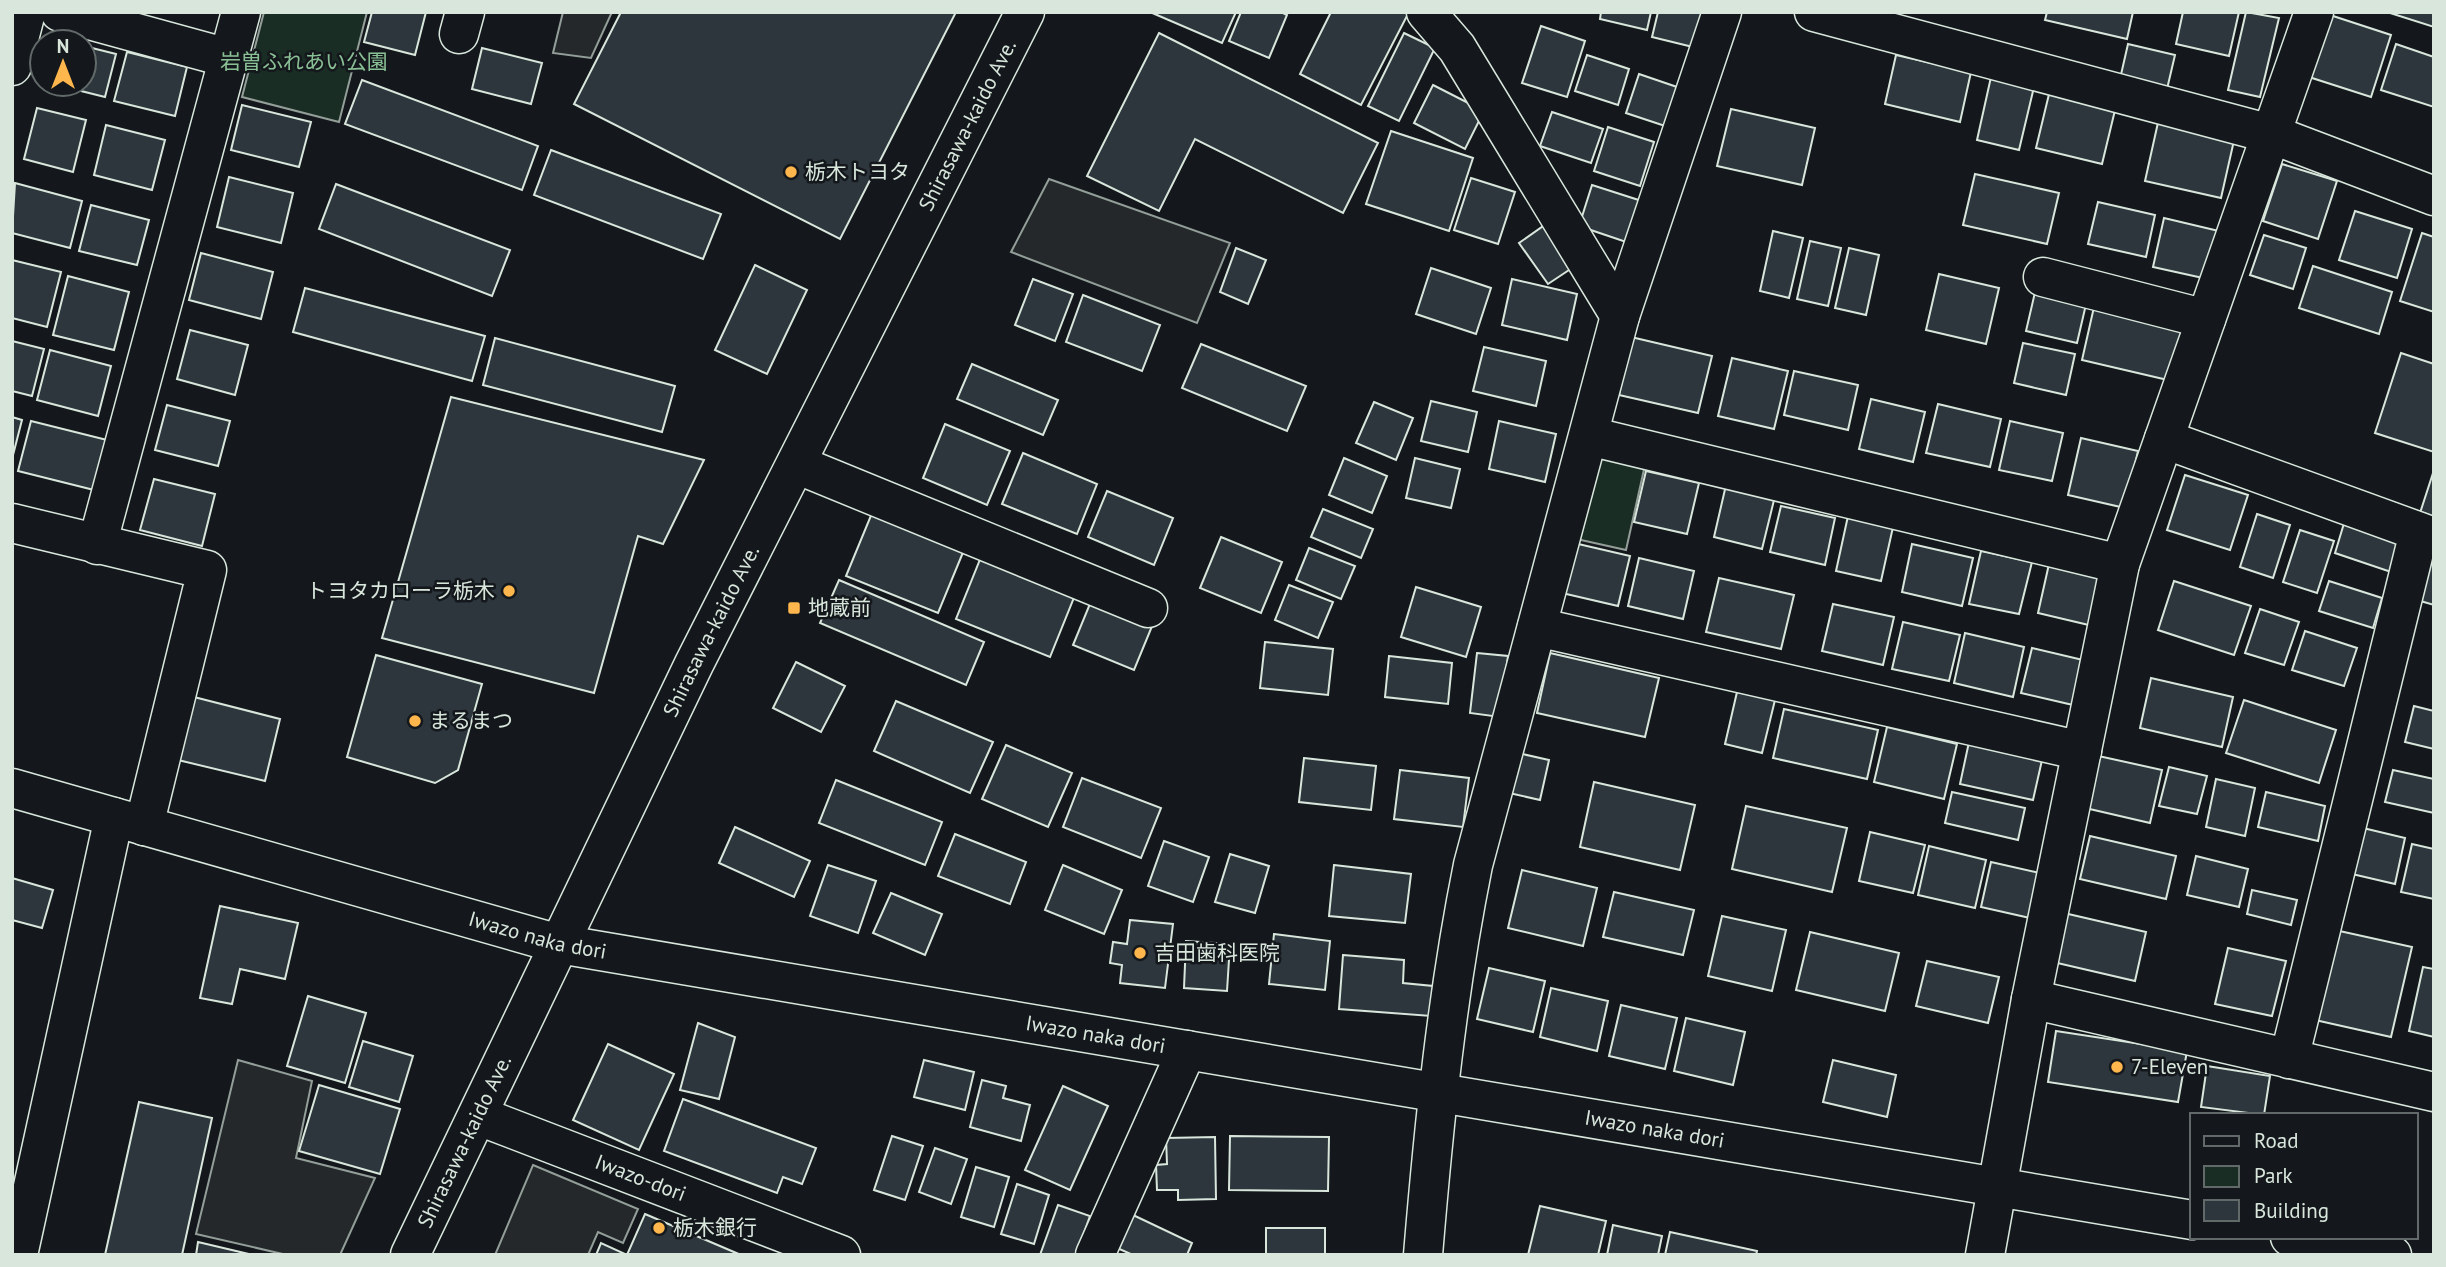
<svg xmlns="http://www.w3.org/2000/svg" width="2446" height="1267" font-family="'PT Sans','Noto Sans JP',sans-serif">
<style>
.green{fill:#1a2d24;stroke:#939e99;stroke-width:2}
.parking{fill:#24282b;stroke:#939e99;stroke-width:2}
.building{fill:#2c363c;stroke:#d8e6dc;stroke-width:2}
.lines{fill:none;stroke-linecap:round;stroke-linejoin:round}
.minor-casing{stroke:#d8e6dc;stroke-width:41}
.major-casing{stroke:#d8e6dc;stroke-width:41}
.minor{stroke:#14181c;stroke-width:38}
.major{stroke:#14181c;stroke-width:38}
.poi-dot{fill:#ffb74d;stroke:#14181c;stroke-width:2.5}
.labels{text-anchor:middle;stroke-width:5;stroke-linejoin:round;paint-order:stroke}
.park-label{font-size:21px;fill:#8ac095;stroke:#14181c}
.street-label{font-size:21px;fill:#d8e6dc;stroke:#14181c}
.poi-label{font-size:21px;fill:#d8e6dc;stroke:#14181c;text-anchor:start}
</style>
<rect width="100%" height="100%" fill="#14181c"/>
<g class="green">
<polygon points="264,12 367,12 339,122 242,97"/>
<polygon points="1605,455 1645,465 1626,550 1572,538 1590,466"/>
</g>
<g class="parking">
<polygon points="563,12 612,12 591,58 553,53"/>
<polygon points="1049,179 1230,243 1197,323 1011,252"/>
<polygon points="238,1060 312,1081 296,1158 375,1178 340,1255 287,1255 196,1234"/>
<polygon points="533,1165 638,1209 623,1243 598,1232 588,1255 495,1255"/>
</g>
<g class="building">
<polygon points="372,12 426,12 415,55 364,42"/>
<polygon points="621,12 956,12 840,239 574,104"/>
<polygon points="1150,12 1236,12 1222,43"/>
<polygon points="1241,12 1281,12 1287,15 1269,58 1229,41"/>
<polygon points="1331,12 1409,12 1361,105 1300,74"/>
<polygon points="1601,12 1651,12 1647,30 1600,19"/>
<polygon points="1658,12 1705,12 1697,48 1652,37"/>
<polygon points="2047,12 2133,12 2127,39 2045,20"/>
<polygon points="2183,12 2239,12 2229,56 2176,44"/>
<polygon points="2246,12 2279,18 2260,97 2228,90"/>
<polygon points="2387,12 2434,12 2434,27"/>
<polygon points="2330,15 2391,35 2371,97 2309,77"/>
<polygon points="1541,26 1585,41 1567,97 1522,83"/>
<polygon points="1159,33 1378,143 1343,213 1195,139 1159,211 1087,176"/>
<polygon points="1404,33 1435,48 1399,121 1368,106"/>
<polygon points="2128,44 2175,55 2167,89 2120,79"/>
<polygon points="2396,44 2434,57 2434,107 2381,90"/>
<polygon points="84,46 116,54 105,97 53,84 84,84"/>
<polygon points="482,48 542,63 531,104 472,89"/>
<polygon points="127,52 187,67 175,116 114,101"/>
<polygon points="1587,55 1629,69 1618,105 1575,91"/>
<polygon points="1896,55 1971,72 1960,122 1885,104"/>
<polygon points="1639,74 1677,87 1665,126 1626,113"/>
<polygon points="1991,77 2034,87 2019,150 1977,140"/>
<polygon points="362,80 538,146 522,190 345,124"/>
<polygon points="1433,85 1484,111 1465,149 1414,123"/>
<polygon points="2050,90 2116,106 2102,164 2036,148"/>
<polygon points="242,105 311,122 299,167 231,150"/>
<polygon points="37,108 86,120 73,172 24,159"/>
<polygon points="1731,109 1815,128 1802,185 1717,166"/>
<polygon points="1552,112 1603,129 1591,163 1540,146"/>
<polygon points="2159,118 2235,136 2221,198 2145,181"/>
<polygon points="106,125 165,140 152,190 94,175"/>
<polygon points="1608,127 1654,142 1640,186 1594,171"/>
<polygon points="1391,131 1473,158 1449,231 1366,204"/>
<polygon points="551,150 721,214 703,259 534,195"/>
<polygon points="2282,164 2337,181 2318,239 2263,221"/>
<polygon points="1975,174 2059,193 2047,244 1963,225"/>
<polygon points="229,177 293,193 281,243 217,227"/>
<polygon points="1471,178 1515,192 1498,244 1454,230"/>
<polygon points="15,183 82,201 70,248 12,233"/>
<polygon points="336,184 510,250 492,296 319,229"/>
<polygon points="1592,185 1651,204 1638,246 1579,226"/>
<polygon points="2098,202 2155,215 2146,257 2088,244"/>
<polygon points="91,205 149,220 137,265 79,251"/>
<polygon points="2355,211 2412,229 2397,278 2339,260"/>
<polygon points="2164,218 2223,232 2212,280 2153,267"/>
<polygon points="1549,222 1578,264 1548,284 1519,243"/>
<polygon points="1773,231 1803,238 1789,298 1760,291"/>
<polygon points="2422,233 2434,237 2434,312 2400,301"/>
<polygon points="2264,235 2306,248 2293,289 2250,275"/>
<polygon points="1810,241 1841,248 1828,306 1797,299"/>
<polygon points="1236,248 1266,260 1248,304 1220,292"/>
<polygon points="1849,248 1879,255 1866,315 1835,308"/>
<polygon points="201,253 273,272 261,319 189,300"/>
<polygon points="12,260 61,272 47,327 12,318"/>
<polygon points="755,265 807,290 767,374 715,350"/>
<polygon points="2313,266 2392,292 2379,334 2299,308"/>
<polygon points="1431,268 1491,288 1476,334 1416,314"/>
<polygon points="1939,274 1999,288 1986,344 1926,330"/>
<polygon points="68,276 129,292 114,350 53,335"/>
<polygon points="1033,279 1073,294 1055,341 1015,325"/>
<polygon points="1512,279 1577,294 1567,340 1502,325"/>
<polygon points="305,288 485,336 472,381 293,332"/>
<polygon points="2036,288 2087,300 2077,343 2026,331"/>
<polygon points="1083,295 1160,325 1142,371 1066,342"/>
<polygon points="2094,307 2184,328 2172,381 2082,360"/>
<polygon points="190,330 248,345 235,395 177,379"/>
<polygon points="1631,337 1712,356 1698,413 1619,395"/>
<polygon points="495,338 675,386 662,432 483,385"/>
<polygon points="12,341 44,349 32,396 12,391"/>
<polygon points="2023,343 2075,354 2066,395 2014,383"/>
<polygon points="1201,344 1306,386 1287,431 1182,388"/>
<polygon points="1484,347 1546,361 1536,406 1473,391"/>
<polygon points="50,350 111,366 98,416 37,400"/>
<polygon points="2401,353 2434,364 2434,452 2375,433"/>
<polygon points="1732,358 1788,371 1774,429 1718,416"/>
<polygon points="972,364 1058,400 1043,435 957,399"/>
<polygon points="1794,371 1858,385 1848,430 1784,415"/>
<polygon points="451,397 704,460 663,544 638,536 594,693 382,638"/>
<polygon points="1871,399 1925,412 1913,462 1859,449"/>
<polygon points="1431,401 1477,412 1468,452 1421,441"/>
<polygon points="1374,402 1413,418 1396,460 1356,443"/>
<polygon points="1938,404 2001,419 1990,467 1926,453"/>
<polygon points="167,405 230,421 218,466 155,450"/>
<polygon points="12,417 22,420 12,459"/>
<polygon points="31,421 107,440 94,490 18,471"/>
<polygon points="1499,421 1556,434 1545,482 1489,469"/>
<polygon points="2010,421 2063,433 2052,481 1999,470"/>
<polygon points="945,424 1010,451 987,505 923,478"/>
<polygon points="2081,438 2138,451 2125,508 2068,495"/>
<polygon points="1023,453 1097,484 1077,534 1002,504"/>
<polygon points="1344,458 1387,476 1372,513 1329,495"/>
<polygon points="1415,458 1460,469 1451,508 1406,498"/>
<polygon points="2434,470 2434,518 2420,513"/>
<polygon points="1646,471 1699,483 1687,534 1634,522"/>
<polygon points="2185,475 2248,495 2230,550 2167,530"/>
<polygon points="154,479 215,494 202,546 140,530"/>
<polygon points="1726,485 1775,496 1762,549 1714,537"/>
<polygon points="1107,491 1173,518 1154,565 1088,537"/>
<polygon points="1781,506 1835,518 1825,565 1770,552"/>
<polygon points="1323,509 1373,529 1361,558 1311,537"/>
<polygon points="872,513 964,550 938,613 846,576"/>
<polygon points="2257,514 2290,525 2273,578 2240,567"/>
<polygon points="1848,516 1893,527 1881,581 1836,571"/>
<polygon points="2345,520 2402,538 2391,572 2335,553"/>
<polygon points="2300,530 2334,541 2317,593 2283,582"/>
<polygon points="1221,537 1282,562 1261,613 1200,588"/>
<polygon points="1574,543 1630,556 1618,606 1562,593"/>
<polygon points="1912,544 1973,558 1962,606 1902,592"/>
<polygon points="1309,548 1355,566 1341,599 1296,580"/>
<polygon points="1981,551 2032,562 2019,614 1969,604"/>
<polygon points="981,557 1075,595 1050,657 956,619"/>
<polygon points="1639,558 1694,571 1683,619 1628,606"/>
<polygon points="2431,558 2434,559 2434,605 2417,600"/>
<polygon points="2049,564 2104,576 2093,626 2038,613"/>
<polygon points="1719,578 1794,595 1781,649 1706,632"/>
<polygon points="839,580 984,642 966,685 820,623"/>
<polygon points="2174,581 2251,606 2234,655 2158,630"/>
<polygon points="2329,581 2382,598 2373,628 2319,611"/>
<polygon points="1289,585 1333,602 1318,638 1275,620"/>
<polygon points="1416,587 1481,607 1466,657 1401,637"/>
<polygon points="1094,594 1155,619 1134,670 1073,645"/>
<polygon points="1833,604 1894,617 1883,665 1822,651"/>
<polygon points="2260,609 2299,622 2284,665 2245,653"/>
<polygon points="1903,622 1960,635 1949,681 1892,669"/>
<polygon points="2305,631 2357,648 2344,686 2292,670"/>
<polygon points="1965,633 2024,647 2013,697 1954,683"/>
<polygon points="1265,642 1333,649 1328,695 1260,688"/>
<polygon points="2032,648 2083,660 2073,705 2021,693"/>
<polygon points="1477,653 1508,656 1500,717 1470,713"/>
<polygon points="1550,653 1659,678 1645,737 1537,713"/>
<polygon points="376,655 482,684 458,770 435,783 347,757"/>
<polygon points="1389,656 1452,663 1448,704 1385,697"/>
<polygon points="796,662 845,686 821,732 773,708"/>
<polygon points="2151,678 2233,697 2222,747 2140,728"/>
<polygon points="1737,692 1775,700 1762,753 1725,744"/>
<polygon points="194,697 280,719 265,781 178,760"/>
<polygon points="2244,700 2336,730 2319,783 2226,753"/>
<polygon points="896,701 993,742 970,793 874,751"/>
<polygon points="2414,706 2434,711 2434,749 2405,742"/>
<polygon points="1784,709 1878,730 1867,779 1773,758"/>
<polygon points="1887,727 1957,744 1944,799 1874,782"/>
<polygon points="1969,742 2042,760 2033,800 1960,784"/>
<polygon points="1006,745 1072,773 1048,827 982,799"/>
<polygon points="1518,753 1549,760 1540,800 1509,793"/>
<polygon points="2094,755 2162,770 2150,823 2081,807"/>
<polygon points="1304,758 1376,766 1371,810 1299,802"/>
<polygon points="2169,767 2207,776 2197,814 2159,806"/>
<polygon points="1400,770 1469,778 1463,827 1394,819"/>
<polygon points="2393,770 2434,779 2434,813 2385,802"/>
<polygon points="1082,778 1161,808 1141,858 1063,827"/>
<polygon points="2216,779 2255,788 2245,836 2206,827"/>
<polygon points="836,780 942,822 925,865 819,823"/>
<polygon points="1594,782 1695,805 1680,870 1580,847"/>
<polygon points="1952,792 2025,808 2018,840 1945,823"/>
<polygon points="2266,792 2325,806 2318,841 2258,827"/>
<polygon points="1746,806 1847,828 1832,892 1732,869"/>
<polygon points="735,827 810,861 794,897 719,863"/>
<polygon points="2363,828 2405,838 2395,884 2352,874"/>
<polygon points="1870,832 1925,845 1913,893 1859,881"/>
<polygon points="955,834 1026,862 1010,904 938,876"/>
<polygon points="2090,836 2176,856 2166,899 2080,879"/>
<polygon points="1164,841 1209,857 1193,902 1148,886"/>
<polygon points="2412,844 2434,849 2434,899 2401,892"/>
<polygon points="1929,846 1986,860 1975,908 1918,895"/>
<polygon points="1230,854 1269,866 1255,913 1215,902"/>
<polygon points="2196,856 2248,869 2239,907 2187,895"/>
<polygon points="1991,862 2040,873 2030,918 1981,907"/>
<polygon points="828,865 876,881 858,933 810,916"/>
<polygon points="1063,865 1122,890 1104,934 1045,910"/>
<polygon points="1334,865 1411,874 1405,923 1329,916"/>
<polygon points="1522,870 1597,888 1583,946 1508,928"/>
<polygon points="12,878 53,890 42,928 12,920"/>
<polygon points="2252,890 2297,900 2291,925 2247,914"/>
<polygon points="1614,892 1694,910 1683,955 1603,937"/>
<polygon points="891,893 942,914 925,955 873,933"/>
<polygon points="220,906 298,923 285,979 240,969 232,1004 200,998"/>
<polygon points="2064,913 2146,932 2135,981 2053,962"/>
<polygon points="1722,916 1786,930 1772,991 1708,976"/>
<polygon points="1130,920 1173,924 1165,988 1120,983 1122,965 1110,963 1113,942 1127,944"/>
<polygon points="2335,930 2412,947 2391,1037 2315,1020"/>
<polygon points="1810,932 1899,953 1885,1011 1796,990"/>
<polygon points="1274,934 1330,941 1325,990 1269,984"/>
<polygon points="1186,941 1230,944 1227,991 1184,988"/>
<polygon points="2228,948 2286,961 2272,1016 2215,1004"/>
<polygon points="1343,955 1404,960 1403,983 1433,986 1431,1016 1339,1009"/>
<polygon points="1927,961 1999,977 1988,1023 1916,1006"/>
<polygon points="2423,967 2434,969 2434,1037 2409,1031"/>
<polygon points="1489,968 1545,981 1533,1032 1477,1019"/>
<polygon points="1551,988 1608,1001 1597,1051 1540,1037"/>
<polygon points="308,996 366,1013 345,1083 287,1066"/>
<polygon points="1621,1005 1677,1018 1665,1069 1609,1056"/>
<polygon points="1686,1018 1745,1032 1733,1085 1674,1071"/>
<polygon points="698,1023 735,1037 719,1099 680,1090"/>
<polygon points="2056,1031 2187,1051 2178,1102 2048,1082"/>
<polygon points="363,1041 413,1056 399,1102 349,1087"/>
<polygon points="608,1044 674,1074 639,1150 573,1120"/>
<polygon points="924,1060 974,1072 965,1110 914,1097"/>
<polygon points="1833,1060 1896,1075 1887,1117 1823,1102"/>
<polygon points="2207,1066 2270,1076 2264,1115 2201,1107"/>
<polygon points="982,1080 1006,1086 1003,1098 1030,1105 1021,1141 970,1127"/>
<polygon points="319,1085 400,1109 380,1174 299,1151"/>
<polygon points="1063,1086 1108,1106 1070,1190 1025,1170"/>
<polygon points="683,1099 816,1148 802,1184 783,1177 777,1193 664,1151"/>
<polygon points="139,1102 212,1118 182,1255 105,1255"/>
<polygon points="892,1136 923,1146 905,1200 874,1190"/>
<polygon points="1230,1136 1329,1137 1328,1191 1229,1190"/>
<polygon points="1215,1137 1216,1199 1178,1200 1178,1190 1157,1190 1156,1165 1167,1164 1166,1138"/>
<polygon points="935,1148 967,1159 951,1204 919,1192"/>
<polygon points="976,1167 1009,1177 994,1227 961,1217"/>
<polygon points="1017,1184 1049,1195 1034,1244 1001,1234"/>
<polygon points="1058,1205 1090,1216 1076,1255 1040,1255"/>
<polygon points="1540,1206 1606,1221 1598,1255 1528,1255"/>
<polygon points="645,1214 741,1255 596,1255 601,1243 627,1255"/>
<polygon points="1133,1215 1192,1243 1187,1255 1133,1255 1117,1248"/>
<polygon points="1613,1225 1662,1236 1658,1255 1607,1255"/>
<rect x="1266" y="1228" width="59" height="27"/>
<polygon points="1670,1232 1757,1251 1756,1255 1665,1255"/>
<polygon points="198,1242 253,1255 196,1255"/>
</g>
<g class="lines">
<g class="minor-casing">
<g id="minor">
<polyline points="60,12 228,58"/>
<polyline points="1426,12 1457,48 1620,316"/>
<polyline points="1814,12 2271,134 2434,196"/>
<polyline points="459,34 465,12"/>
<polyline points="12,66 26,12"/>
<polyline points="2043,277 2206,319"/>
<polyline points="1589,436 2120,564"/>
<polyline points="2164,439 2434,537"/>
<polyline points="796,464 1148,608"/>
<polyline points="12,523 207,570 144,826"/>
<polyline points="97,545 241,12"/>
<polyline points="1537,627 2082,751"/>
<path id="s1" d="M12,788L559,944L2192,1220"/>
<polyline points="2031,999 2434,1092"/>
<polyline points="2289,1059 2419,532"/>
<path id="s2" d="M479,1116L841,1255"/>
<polyline points="2290,1237 2392,1255"/>
<polyline points="18,1255 114,817"/>
<polyline points="1095,1255 1187,1050"/>
<path d="M1423,1255C1434,1123 1447,994 1473,865L1620,316L1722,12"/>
<polyline points="1985,1255 2031,999 2120,564 2314,12"/>
</g>
</g>
<g class="major-casing">
<g id="major">
<path id="s3" d="M410,1255L694,664L1025,12"/>
</g>
</g>
<use href="#minor" class="minor"/>
<use href="#major" class="major"/>
</g>
<g class="poi-dot">
<circle cx="791" cy="172" r="7"/>
<circle cx="509" cy="591" r="7"/>
<rect x="787" y="601" width="14" height="14" rx="3.5"/>
<circle cx="415" cy="721" r="7"/>
<circle cx="1140" cy="953" r="7"/>
<circle cx="2117" cy="1067" r="7"/>
<circle cx="659" cy="1228" r="7"/>
</g>
<g class="labels">
<g class="park-label">
<text x="304" y="69">岩曽ふれあい公園</text>
</g>
<g class="street-label">
<text dy="7" stroke="none"><textPath href="#s3" startOffset="1260">Shirasawa-kaido Ave.</textPath></text>
<text dy="7" stroke="none"><textPath href="#s3" startOffset="693">Shirasawa-kaido Ave.</textPath></text>
<text dy="7" stroke="none"><textPath href="#s1" startOffset="546">Iwazo naka dori</textPath></text>
<text dy="7" stroke="none"><textPath href="#s1" startOffset="1113">Iwazo naka dori</textPath></text>
<text dy="7" stroke="none"><textPath href="#s1" startOffset="1680">Iwazo naka dori</textPath></text>
<text dy="7" stroke="none"><textPath href="#s3" startOffset="126">Shirasawa-kaido Ave.</textPath></text>
<text dy="7" stroke="none"><textPath href="#s2" startOffset="173">Iwazo-dori</textPath></text>
</g>
<g class="poi-label">
<text x="805" y="179">栃木トヨタ</text>
<text x="495" y="598" text-anchor="end">トヨタカローラ栃木</text>
<text x="808" y="615">地蔵前</text>
<text x="429" y="728">まるまつ</text>
<text x="1154" y="960">吉田歯科医院</text>
<text x="2131" y="1074">7-Eleven</text>
<text x="673" y="1235">栃木銀行</text>
</g>
</g>
<rect width="2446" height="1267" fill="none" stroke="#d8e6dc" stroke-width="28"/>
<rect x="2190" y="1113" width="228" height="126" fill="#14181c" stroke="#626a69" stroke-width="2"/>
<rect x="2204" y="1136" width="35" height="10" fill="#14181c" stroke="#626a69" stroke-width="2"/>
<text x="2254" y="1148" font-size="21" fill="#d8e6dc">Road</text>
<rect x="2204" y="1166" width="35" height="21" fill="#1a2d24" stroke="#626a69" stroke-width="2"/>
<text x="2254" y="1183" font-size="21" fill="#d8e6dc">Park</text>
<rect x="2204" y="1200" width="35" height="21" fill="#2c363c" stroke="#626a69" stroke-width="2"/>
<text x="2254" y="1218" font-size="21" fill="#d8e6dc">Building</text>
<g transform="translate(63 63)"><circle r="33" fill="#14181c" stroke="#626a69" stroke-width="2"/>
<path d="M0-5L12 26L0 18L-12 26Z" fill="#ffb74d"/>
<text y="-10" font-size="19" font-weight="bold" text-anchor="middle" fill="#d8e6dc">N</text>
</g>
</svg>
